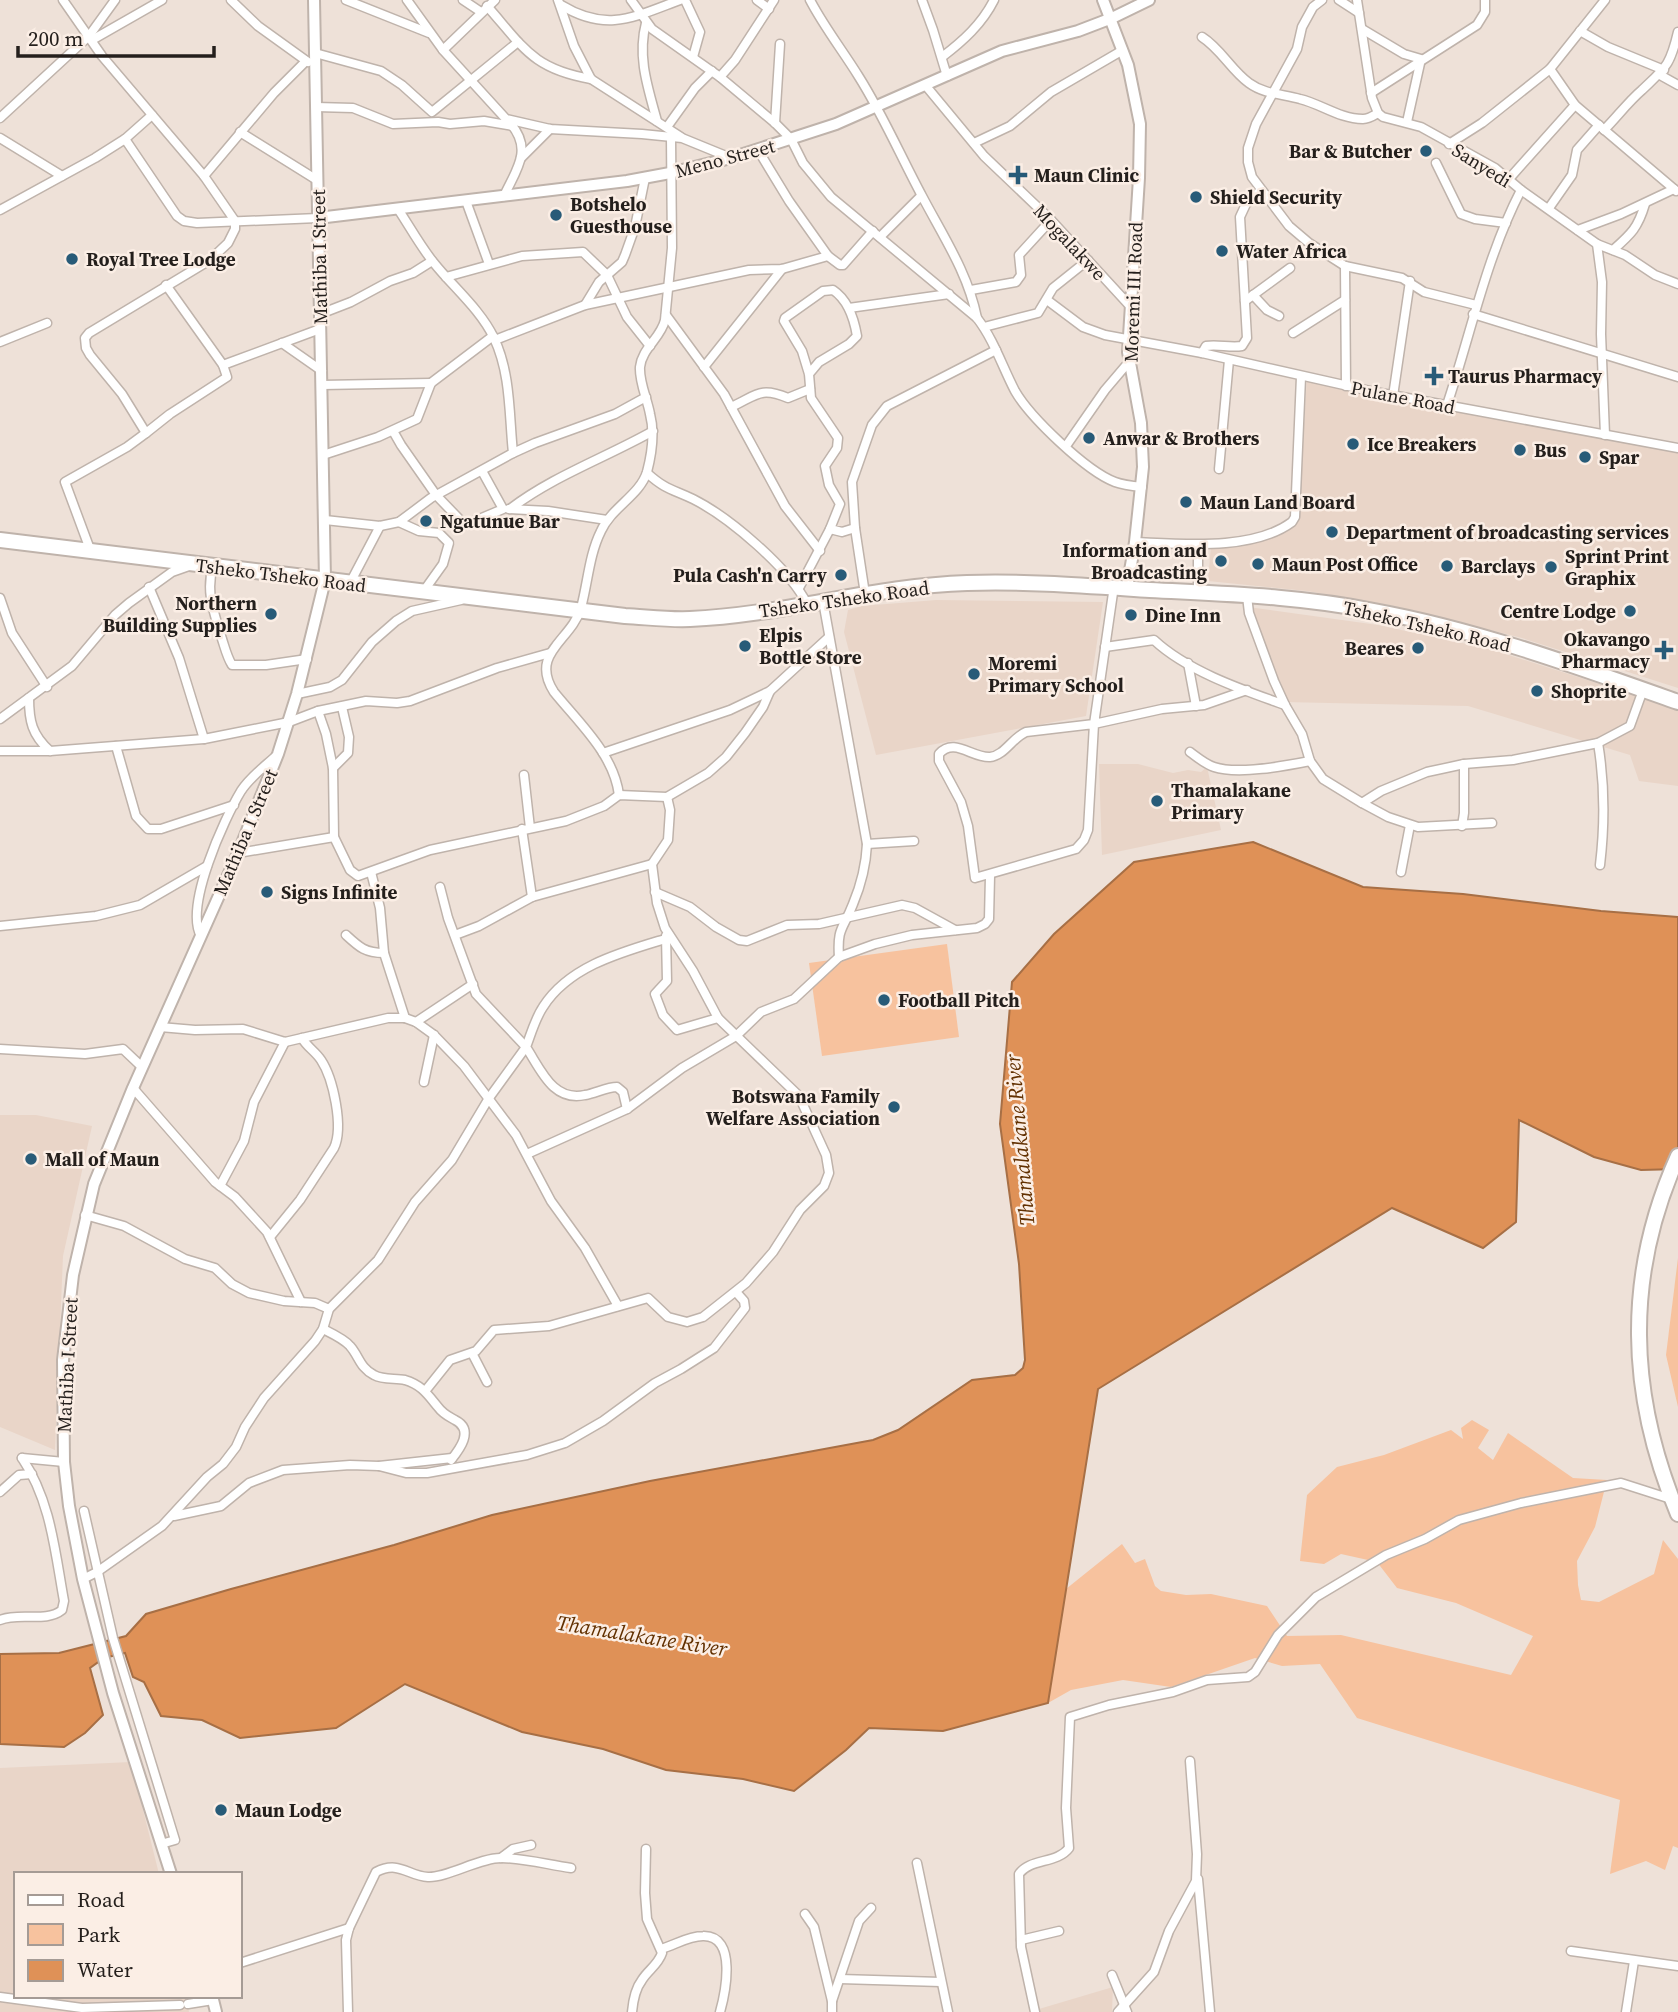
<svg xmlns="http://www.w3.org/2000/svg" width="1678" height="2012" font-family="'Source Serif 4',serif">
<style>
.built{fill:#e9d5c8}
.green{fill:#f7c29e}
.water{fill:#df9157;stroke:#a76f45;stroke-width:2}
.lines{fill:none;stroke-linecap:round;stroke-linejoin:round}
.street-casing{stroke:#bfb3ab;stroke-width:11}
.secondary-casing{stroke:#bfb3ab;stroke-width:14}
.highway-casing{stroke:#bfb3ab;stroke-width:18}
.street{stroke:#fff;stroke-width:8}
.secondary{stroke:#fff;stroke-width:10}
.highway{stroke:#fff;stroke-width:14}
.poi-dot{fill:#285b78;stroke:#fbeee5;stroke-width:2.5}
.labels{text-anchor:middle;stroke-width:5;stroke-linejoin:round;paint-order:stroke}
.poi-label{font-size:19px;font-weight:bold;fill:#241f1c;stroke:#fbeee5;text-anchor:start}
.street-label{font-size:19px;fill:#241f1c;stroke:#fbeee5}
.water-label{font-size:21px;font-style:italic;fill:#623000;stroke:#fbeee5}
</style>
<rect width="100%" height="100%" fill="#eee1d8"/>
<g class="built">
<polygon points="1307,377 1678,446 1678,688 1522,638 1389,605 1307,591 1208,581 1211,546 1259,542 1298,521"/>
<polygon points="936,600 1103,602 1086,716 876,755 844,632 848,610 862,606"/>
<polygon points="1248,607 1378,625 1490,649 1678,709 1678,786 1639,781 1630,755 1468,706 1283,702"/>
<polygon points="1099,764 1138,764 1173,773 1188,770 1201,772 1207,767 1221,830 1102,855"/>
<polygon points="0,1115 36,1115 92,1126 63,1256 55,1450 0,1427"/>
<polygon points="131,1762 159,1874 16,1874 16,1996 186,1996 189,2012 0,2012 0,1768"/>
<polygon points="1113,1987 1112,2012 1040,2012 1039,2009"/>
</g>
<g class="green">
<polygon points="947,944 959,1037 822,1056 809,963"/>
<polygon points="1678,1258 1678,1407 1666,1355"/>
<polygon points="1472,1420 1489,1430 1478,1448 1493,1460 1508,1433 1573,1478 1607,1480 1595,1527 1577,1561 1578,1585 1581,1600 1599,1602 1654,1574 1663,1540 1678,1559 1678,1848 1673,1846 1665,1870 1646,1861 1610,1874 1620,1800 1357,1718 1320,1664 1282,1666 1255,1658 1171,1687 1123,1680 1071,1690 1048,1703 1066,1589 1122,1544 1135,1563 1145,1559 1155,1586 1161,1591 1186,1595 1211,1594 1267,1606 1287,1636 1341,1635 1511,1675 1533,1636 1456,1603 1397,1588 1377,1562 1341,1554 1324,1564 1300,1561 1307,1495 1337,1467 1384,1455 1451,1430 1463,1439 1461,1428"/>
</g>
<polygon class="water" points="1253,842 1363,887 1463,894 1601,911 1678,917 1678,1169 1641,1170 1594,1157 1519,1120 1516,1222 1483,1248 1392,1208 1098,1389 1048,1703 943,1731 869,1728 846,1750 794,1791 743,1779 666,1770 603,1749 522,1732 405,1684 336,1728 240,1738 202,1720 161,1716 144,1682 133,1677 125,1653 104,1658 90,1668 103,1715 85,1733 64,1747 0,1744 0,1654 59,1653 126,1636 146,1614 231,1589 394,1545 492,1515 650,1481 873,1440 898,1430 972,1380 1015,1375 1023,1368 1025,1360 1019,1264 1000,1124 1012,982 1054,934 1134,862"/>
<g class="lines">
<g class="street-casing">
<g id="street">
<polyline points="63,0 102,56 204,176 235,221 235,229 228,243 210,260 89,333 85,338 86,348 90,355 122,394 146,433 127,447 65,482 91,552"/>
<polyline points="231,0 258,26 308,62"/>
<polyline points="346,0 429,33"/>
<polyline points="407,0 443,50 506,119 550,129 642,134 682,138 731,158"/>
<polyline points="463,0 481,12"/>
<polyline points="558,0 574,46 591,79 681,137"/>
<path d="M631,0L652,29L720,77L775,123L791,139L803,163L831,197L977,318C994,340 1002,366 1015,391C1030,417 1086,471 1115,482C1123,485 1132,486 1142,487"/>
<polyline points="685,0 700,32 693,57"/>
<polyline points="757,0 769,9"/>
<path d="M810,0C824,27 843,51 859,77C883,115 901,157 922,196C943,236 968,273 977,318"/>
<polyline points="922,0 933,30 947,76"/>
<polyline points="1322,0 1313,7 1302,27 1297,49 1256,124 1248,148 1248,162 1252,177 1289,226 1309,243 1345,266 1402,278 1424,292 1476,305"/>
<polyline points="1339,0 1359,13"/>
<path d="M1357,0L1372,98L1378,113L1383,117L1421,127L1495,168L1521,190C1486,258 1471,333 1447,405"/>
<polyline points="1605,0 1550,69 1575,105 1674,189"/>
<path d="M561,5C607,33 634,17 680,0"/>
<path d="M487,6C524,48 533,69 591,79"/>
<path d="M646,23C637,57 648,88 657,121"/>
<polyline points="1362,29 1404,54 1421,59 1407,122"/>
<polyline points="1580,31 1608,47 1664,70"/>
<path d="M1202,37C1221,49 1231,70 1249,83C1264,94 1282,94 1300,99C1321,104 1340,119 1363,119C1369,119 1373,116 1378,113"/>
<polyline points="92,40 162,0"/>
<polyline points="443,50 495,0"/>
<polyline points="315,53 381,71 402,85 432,112 518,42"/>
<path d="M942,57C963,41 982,24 994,0"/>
<polyline points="1660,75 1678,85"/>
<polyline points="720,77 735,60 774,0"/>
<polyline points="926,86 984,156 1051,220 1130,306"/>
<polyline points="1371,93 1477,25 1485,12 1485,0"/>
<polyline points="316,107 353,108 393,124 438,122 450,124 484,121 513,126"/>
<polyline points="0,118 89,36 115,0"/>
<polyline points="775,123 780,44"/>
<polyline points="667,127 695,88 712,71"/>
<path d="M1604,130C1617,117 1628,102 1642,90C1666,67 1670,66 1678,32"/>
<polyline points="240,132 317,180"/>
<polyline points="0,138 62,176"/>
<polyline points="125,139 152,115"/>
<polyline points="974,143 1010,126 1051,92 1123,50"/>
<polyline points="1449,144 1482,123 1550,69"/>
<polyline points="758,150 789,201 828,256 840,265 843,265 873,231"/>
<polyline points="521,158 550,129"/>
<polyline points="1436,163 1461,214 1475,219 1506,223"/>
<polyline points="204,176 274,93 306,61"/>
<polyline points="1508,180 1575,105"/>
<polyline points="1521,190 1597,244 1602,282 1601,334 1605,435"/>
<path d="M504,196C516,170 533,150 511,124"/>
<polyline points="466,201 489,264"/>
<polyline points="1549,208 1572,175 1577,150 1599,125"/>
<polyline points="0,210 95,158 125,139 177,216 184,221 197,223 318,218"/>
<polyline points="1578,230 1621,214 1674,189 1676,191"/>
<polyline points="880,237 921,196"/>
<polyline points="1597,244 1625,255 1655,275 1678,284"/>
<path d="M1613,250C1631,234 1638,228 1645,204"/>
<polyline points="1345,266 1346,386"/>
<polyline points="446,277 522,256 583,252 607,275 627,317 650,346"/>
<polyline points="971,290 1016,282 1021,275 1019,255 1051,220"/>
<polyline points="1253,295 1267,310 1279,316"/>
<polyline points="1047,300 1083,327 1105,335 1202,353 1375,392 1678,448"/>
<polyline points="1245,301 1290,268"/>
<polyline points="585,305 599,282 622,262 625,255 635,227 645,178"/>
<polyline points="849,308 949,294"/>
<polyline points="320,314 351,302 390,281 413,273 432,261"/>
<polyline points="1473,314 1678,377"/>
<polyline points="666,315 724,394 785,506 820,551"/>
<polyline points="984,327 1038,313 1053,288 1088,260"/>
<polyline points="1293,333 1345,300"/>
<polyline points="495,340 585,305 749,270 782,269 828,256"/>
<polyline points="0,342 47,323"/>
<polyline points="282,343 322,371"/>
<path d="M1202,353L1206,346C1218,344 1230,348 1242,346L1247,338L1240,217L1246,204L1261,190"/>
<polyline points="223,365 320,329"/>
<polyline points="704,367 782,269"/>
<path d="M809,374L819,362L849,344L857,336C854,318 848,300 833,290L823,291L785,318L784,321L802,351L809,374L811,398L838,438L837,448L825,466L829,485L840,504L830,529L842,532L855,528"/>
<polyline points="322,385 431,383"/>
<polyline points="1393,396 1410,281"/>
<path d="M731,407C756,396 759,386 788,398L810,389"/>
<polyline points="393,431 401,445 436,495 465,525 503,509 482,471"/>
<polyline points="146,433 170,414 227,377 223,365 166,285"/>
<polyline points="1066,446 1105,390 1128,363"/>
<polyline points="513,453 535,443 615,414 646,397"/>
<polyline points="323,455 378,437 417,419 431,383 493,336"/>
<polyline points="1219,469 1229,360"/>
<path d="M647,473C666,490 672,489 693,499C729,517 789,568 807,604"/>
<polyline points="509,509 548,511 607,520"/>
<path d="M510,509C553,476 605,458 653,431"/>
<path d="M325,520L380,526L399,522L431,498L513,453C509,415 511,374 494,338C480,309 453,287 434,263C420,246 410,227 398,209"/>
<polyline points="399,522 419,531 439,533 449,543 443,564 423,592"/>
<path d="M1135,542C1183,544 1253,551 1292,522L1295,517L1301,377"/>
<path d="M213,567C205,592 215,615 222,639C225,648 227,657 232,665H266L307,659"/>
<polyline points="350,583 380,526"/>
<path d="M1114,586L1094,724L1088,830L1084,840L1076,849L975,878L968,826L961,802L939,761V754C954,737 972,758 990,757C1004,756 1013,737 1026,732L1094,724L1162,709L1204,705L1247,690"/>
<polyline points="149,587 179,658 204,739"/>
<polyline points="799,588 830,529"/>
<polyline points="1198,591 1198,545"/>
<polyline points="865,594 855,528 852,482 872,425 887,406 996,350"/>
<polyline points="1247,596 1249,613 1274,681 1285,705 1302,734 1310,761 1323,779 1362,803 1381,791 1427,772 1464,764 1513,760 1598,743 1630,726 1643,690"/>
<polyline points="0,598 12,633 47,687"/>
<path d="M823,601L867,844C866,865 861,885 853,904C843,930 837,927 839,957"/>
<path d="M1105,647L1154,640C1187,671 1243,690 1285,705"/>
<polyline points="1188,663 1196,706"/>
<polyline points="297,694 330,687 342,680 372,642 396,621 412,611 461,600"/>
<path d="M29,698C29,721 32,735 50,751"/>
<polyline points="318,711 326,734 333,768 334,837 350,870 358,876 430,850 566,821 604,806 619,795 667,797 708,773 726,757 745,733 763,707 770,691"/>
<polyline points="0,719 72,666 115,615 129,603 172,572 189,566"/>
<path d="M1598,743C1605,785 1605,823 1600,865"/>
<polyline points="116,746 136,816 148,829 161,829 234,805"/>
<polyline points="0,751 50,751 204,739 289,722 318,711 366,701 397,703 410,701 497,668 550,653"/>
<path d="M1190,752C1197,757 1205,764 1214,767C1238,775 1285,766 1310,761"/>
<polyline points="603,753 730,710 770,691 829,637"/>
<polyline points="333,768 348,753 349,737 342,707"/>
<polyline points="524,775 530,828"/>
<path d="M619,795C614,754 578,722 554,692C529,653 571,641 581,608C588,582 589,555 601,531C611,508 640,495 647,472C652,453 655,433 650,414C647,398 639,382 640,367C642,348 661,338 665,320L672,248L671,137"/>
<polyline points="1362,803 1388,817 1418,827 1492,823"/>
<polyline points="1462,826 1464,813 1464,764"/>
<polyline points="522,829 532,897"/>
<polyline points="867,844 914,841"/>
<polyline points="238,853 334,837"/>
<polyline points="371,872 380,908 384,953 405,1018"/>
<polyline points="1401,872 1410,825"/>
<polyline points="655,892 690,907 716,927 739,940 747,941 787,925 819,924 902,905 915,908 955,930"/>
<polyline points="0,926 96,916 140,905 207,866"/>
<path d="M346,935C359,947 365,953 384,953"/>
<polyline points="455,935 479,926 532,897 652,864"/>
<path d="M201,936C184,907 224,819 241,791C250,777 264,767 276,756"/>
<polyline points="666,936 667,981 655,994 663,1015 677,1030 718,1018"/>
<polyline points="416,1022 473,984"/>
<polyline points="160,1027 195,1030 243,1029 285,1042 388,1018 405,1018 416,1022 434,1035 464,1066 516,1135 551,1201 585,1248 618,1306"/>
<polyline points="0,1049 85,1054 123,1049 142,1067"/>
<polyline points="424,1082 434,1035"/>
<polyline points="133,1088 215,1182 235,1197 267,1232 301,1302"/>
<path d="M627,1109L623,1092L617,1087C607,1087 596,1093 585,1095C553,1102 541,1070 526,1047C531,1034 535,1019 543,1007C569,966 622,952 665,939"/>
<polyline points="527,1154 627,1109 682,1068 736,1036 761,1012 794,999 839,957 875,944 912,935 977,928 985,924 989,919 990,876"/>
<polyline points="220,1186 244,1141 254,1102 285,1042"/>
<polyline points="85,1215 124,1226 185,1259 215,1268 232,1284 249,1293 284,1301 315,1303 329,1309"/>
<path d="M270,1237L300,1200L334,1148C344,1127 333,1078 321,1060C315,1051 307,1047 302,1038"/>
<path d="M323,1329C331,1333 344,1339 350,1346C359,1356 360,1368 374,1375C383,1380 395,1378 405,1380C422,1385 428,1395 438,1407C443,1414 448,1416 455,1420C475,1430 459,1450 451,1460"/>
<polyline points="472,1353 487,1382"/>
<polyline points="426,1390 450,1360 476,1351 494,1330 549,1326 648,1298 668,1317 687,1322 703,1317 746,1283 773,1252 800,1210 824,1186 829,1173 826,1155 799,1096 718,1018 693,971 665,928 657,903 652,864 668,840 670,810 667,797"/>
<polyline points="22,1458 64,1462"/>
<polyline points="379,1466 406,1473 427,1473 527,1455 565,1443 603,1421 655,1383 681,1369 714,1348 745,1308 744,1301 736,1292"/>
<polyline points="0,1492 19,1475 32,1474"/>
<polyline points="84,1511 113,1638 175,1840 161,1844"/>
<polyline points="174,1516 221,1506 249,1483 283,1470 350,1465 379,1466 452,1458"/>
<polyline points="83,1579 97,1572 162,1526 207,1477 223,1464 236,1447 245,1427 264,1398 315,1341 323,1329 329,1309 378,1260 415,1202 452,1160 489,1098 526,1047 476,994 448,918 440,887"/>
<path d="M0,1620C19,1612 46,1623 62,1610L64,1601C55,1552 51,1501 22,1458"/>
<polyline points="501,1858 513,1849 531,1845"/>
<polyline points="917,1863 948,2012"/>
<polyline points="1198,1879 1210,2012"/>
<polyline points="805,1914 814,1927 832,2001 832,2012"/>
<polyline points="1021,1940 1059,1931"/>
<path d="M661,1949C675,1945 688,1936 703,1936C738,1935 725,1994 720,2012"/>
<polyline points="1571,1951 1678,1966"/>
<polyline points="240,1963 349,1928"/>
<polyline points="1112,1975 1127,2012"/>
<polyline points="840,1979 941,1982"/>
<polyline points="0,1997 82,2008 180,2005"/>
<polyline points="832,2001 859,1921 871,1908"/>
<polyline points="188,2004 213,2000"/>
<path d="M348,2012L346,1940L349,1928L376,1872C399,1860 408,1876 428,1877C447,1878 479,1858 501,1858C524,1858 549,1865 571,1868"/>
<path d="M632,2012C633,2001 635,1989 642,1980C648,1970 658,1965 662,1953L647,1919L645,1893L646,1849"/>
<path d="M1035,2012L1021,1947L1019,1874C1030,1858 1057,1864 1069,1848L1066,1808L1070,1717L1109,1705L1173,1692L1207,1680L1248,1677L1255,1672L1278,1635L1316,1597L1386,1555L1425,1539L1459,1520L1521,1503L1621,1483L1671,1499"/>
<polyline points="1118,2012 1154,1972 1169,1931 1196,1881 1197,1854 1190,1761"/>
<polyline points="1626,2012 1634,1961"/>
</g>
</g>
<g class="secondary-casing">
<g id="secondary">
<polyline points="1103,0 1128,65 1140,124 1139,178 1128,352 1141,423 1143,467 1135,542 1127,588"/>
<polyline points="318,218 627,181 670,173 731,158 836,124 1002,51 1078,31 1112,18 1149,0"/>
<polyline points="171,1874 113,1693 83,1579 69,1506 64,1462 63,1360 73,1275 94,1184 133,1088 238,853 278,754 297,694 325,580 314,0"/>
<polyline points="212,1996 216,2012"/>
</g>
</g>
<g class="highway-casing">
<g id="highway">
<path d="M0,540L625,616C646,617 668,620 690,619C783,615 874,586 967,583C1028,581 1089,586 1150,590C1224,594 1301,596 1374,611C1478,630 1579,667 1678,702"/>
<path d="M1678,1156C1624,1276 1628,1394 1678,1514"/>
</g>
</g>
<use href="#street" class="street"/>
<use href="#secondary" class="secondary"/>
<use href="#highway" class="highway"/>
</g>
<g class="poi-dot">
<circle cx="1426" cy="151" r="7"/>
<path d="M1014.5 164.5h7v7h7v7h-7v7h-7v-7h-7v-7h7z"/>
<circle cx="1196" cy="197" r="7"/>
<circle cx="556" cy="215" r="7"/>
<circle cx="1222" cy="251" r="7"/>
<circle cx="72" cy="259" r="7"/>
<path d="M1430.5 365.5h7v7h7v7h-7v7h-7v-7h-7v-7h7z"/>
<circle cx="1089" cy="438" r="7"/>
<circle cx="1353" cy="444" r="7"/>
<circle cx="1520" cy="450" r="7"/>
<circle cx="1585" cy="457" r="7"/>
<circle cx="1186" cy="502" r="7"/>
<circle cx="426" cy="521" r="7"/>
<circle cx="1332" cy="532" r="7"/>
<circle cx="1221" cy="561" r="7"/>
<circle cx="1258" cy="564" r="7"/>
<circle cx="1447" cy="566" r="7"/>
<circle cx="1551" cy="567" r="7"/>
<circle cx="841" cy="575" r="7"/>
<circle cx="1630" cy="611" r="7"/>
<circle cx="271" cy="614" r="7"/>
<circle cx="1131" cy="615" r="7"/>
<circle cx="745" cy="646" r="7"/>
<circle cx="1418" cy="648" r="7"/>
<path d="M1660.5 639.5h7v7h7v7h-7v7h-7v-7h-7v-7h7z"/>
<circle cx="974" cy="674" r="7"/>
<circle cx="1537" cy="691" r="7"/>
<circle cx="1157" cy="801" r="7"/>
<circle cx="267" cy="892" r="7"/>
<circle cx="884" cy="1000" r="7"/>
<circle cx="894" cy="1107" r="7"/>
<circle cx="31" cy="1159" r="7"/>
<circle cx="221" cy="1810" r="7"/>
</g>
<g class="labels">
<g class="poi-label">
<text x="1412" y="158" text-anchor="end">Bar &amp; Butcher</text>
<text x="1034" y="182">Maun Clinic</text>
<text x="1210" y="204">Shield Security</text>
<text x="570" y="211">Botshelo<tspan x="570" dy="22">Guesthouse</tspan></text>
<text x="1236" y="258">Water Africa</text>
<text x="86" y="266">Royal Tree Lodge</text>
<text x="1448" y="383">Taurus Pharmacy</text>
<text x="1103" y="445">Anwar &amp; Brothers</text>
<text x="1367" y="451">Ice Breakers</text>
<text x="1534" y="457">Bus</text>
<text x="1599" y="464">Spar</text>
<text x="1200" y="509">Maun Land Board</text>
<text x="440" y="528">Ngatunue Bar</text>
<text x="1346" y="539">Department of broadcasting services</text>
<text x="1207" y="557" text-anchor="end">Information and<tspan x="1207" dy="22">Broadcasting</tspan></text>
<text x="1565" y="563">Sprint Print<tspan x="1565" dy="22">Graphix</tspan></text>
<text x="1272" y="571">Maun Post Office</text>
<text x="1461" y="573">Barclays</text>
<text x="827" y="582" text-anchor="end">Pula Cash'n Carry</text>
<text x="257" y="610" text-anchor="end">Northern<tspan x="257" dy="22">Building Supplies</tspan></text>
<text x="1616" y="618" text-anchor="end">Centre Lodge</text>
<text x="1145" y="622">Dine Inn</text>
<text x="759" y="642">Elpis<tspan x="759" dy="22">Bottle Store</tspan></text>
<text x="1650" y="646" text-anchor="end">Okavango<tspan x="1650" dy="22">Pharmacy</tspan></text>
<text x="1404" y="655" text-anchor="end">Beares</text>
<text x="988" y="670">Moremi<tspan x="988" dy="22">Primary School</tspan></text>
<text x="1551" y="698">Shoprite</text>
<text x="1171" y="797">Thamalakane<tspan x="1171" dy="22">Primary</tspan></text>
<text x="281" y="899">Signs Infinite</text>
<text x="898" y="1007">Football Pitch</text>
<text x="880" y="1103" text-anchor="end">Botswana Family<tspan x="880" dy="22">Welfare Association</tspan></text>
<text x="45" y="1166">Mall of Maun</text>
<text x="235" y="1817">Maun Lodge</text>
</g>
<g class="street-label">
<text transform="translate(725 158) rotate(-15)" y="7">Meno Street</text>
<text transform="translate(1482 165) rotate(32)" y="7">Sanyedi</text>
<text transform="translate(1070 242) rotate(47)" y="7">Mogalakwe</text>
<text transform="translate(319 257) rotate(-91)" y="7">Mathiba I Street</text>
<text transform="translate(1133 292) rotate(-88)" y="7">Moremi III Road</text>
<text transform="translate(1403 397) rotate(11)" y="7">Pulane Road</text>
<text transform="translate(281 575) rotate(7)" y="7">Tsheko Tsheko Road</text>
<text transform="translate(844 599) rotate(-8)" y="7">Tsheko Tsheko Road</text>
<text transform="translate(1427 626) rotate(13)" y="7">Tsheko Tsheko Road</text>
<text transform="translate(245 832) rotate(-67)" y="7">Mathiba I Street</text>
<text transform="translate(67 1365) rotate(-87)" y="7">Mathiba I Street</text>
</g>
<g class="water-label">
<text transform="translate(1020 1140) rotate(-95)" y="7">Thamalakane River</text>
<text transform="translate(642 1636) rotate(9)" y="7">Thamalakane River</text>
</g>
</g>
<rect x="14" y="1872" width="228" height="126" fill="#fbeee5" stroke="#a59b95" stroke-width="2"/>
<rect x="28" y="1895" width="35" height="10" fill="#ffffff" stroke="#a59b95" stroke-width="2"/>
<text x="77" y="1907" font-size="21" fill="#241f1c">Road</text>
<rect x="28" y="1924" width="35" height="21" fill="#f7c29e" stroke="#a59b95" stroke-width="2"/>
<text x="77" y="1942" font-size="21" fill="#241f1c">Park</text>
<rect x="28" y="1960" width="35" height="21" fill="#df9157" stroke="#a59b95" stroke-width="2"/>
<text x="77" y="1977" font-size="21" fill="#241f1c">Water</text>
<path d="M18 46v10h196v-10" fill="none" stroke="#241f1c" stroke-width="3.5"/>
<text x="28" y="46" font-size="21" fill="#241f1c" stroke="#fbeee5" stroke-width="5" paint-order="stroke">200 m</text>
</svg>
